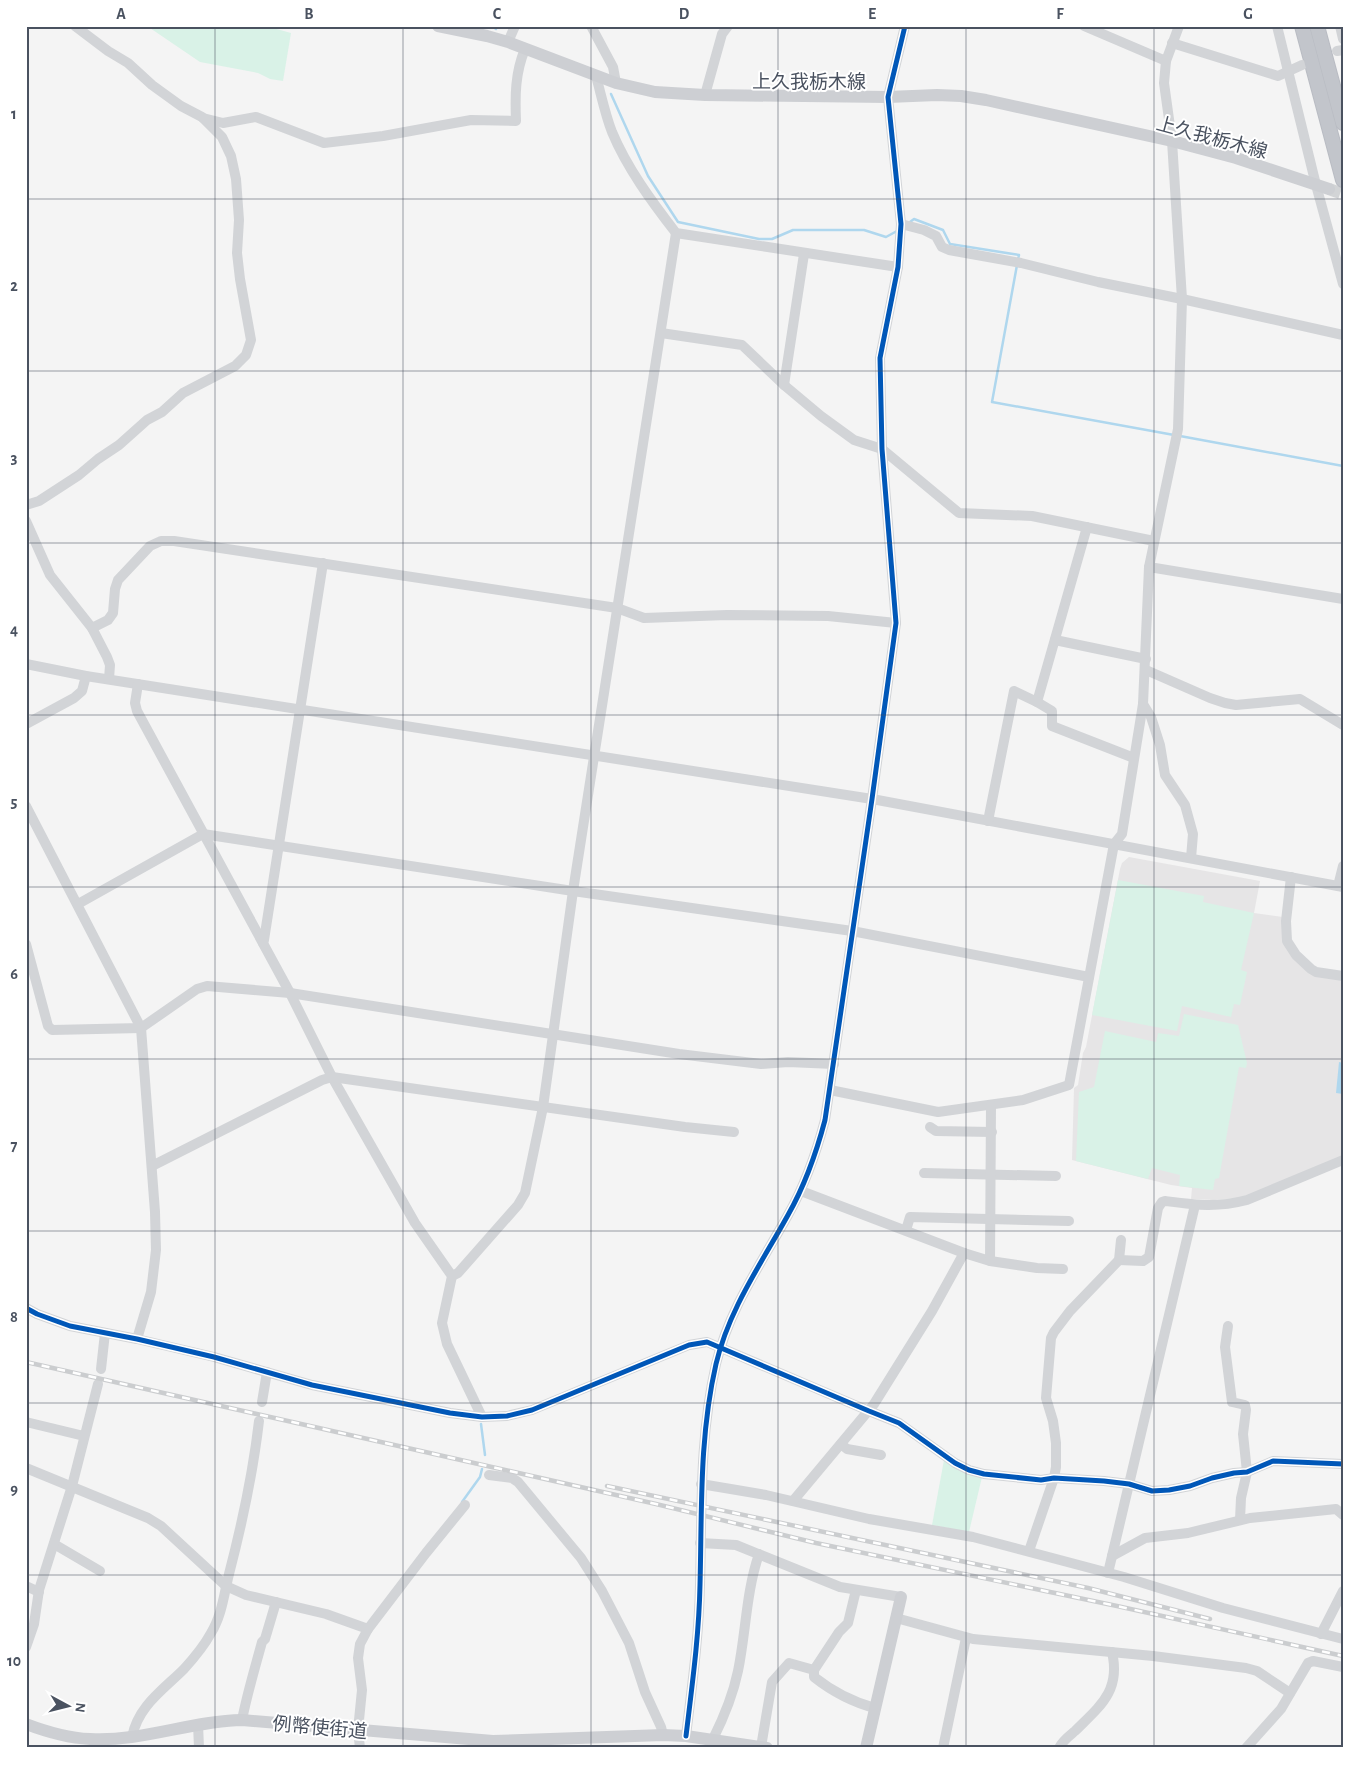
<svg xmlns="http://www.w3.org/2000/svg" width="1369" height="1774" font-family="'Alegreya Sans','Noto Sans JP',sans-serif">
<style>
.education{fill:#e6e5e6}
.green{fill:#d9f2e7}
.water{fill:#afd7ee}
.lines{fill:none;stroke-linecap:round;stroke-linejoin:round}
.stream{stroke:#afd7ee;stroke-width:2.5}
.major-tunnel{stroke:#d2d4d6;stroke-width:12;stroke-dasharray:12 6;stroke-linecap:butt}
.highway-casing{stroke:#b9bcc3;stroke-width:16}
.minor{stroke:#d2d4d7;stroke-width:10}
.major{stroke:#cdcfd3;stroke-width:12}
.highway{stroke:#c2c5cb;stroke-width:14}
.rail-casing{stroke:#cbcdcf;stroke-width:4.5}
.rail{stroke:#fff;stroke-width:2.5;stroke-dasharray:8;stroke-linecap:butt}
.cycleway-casing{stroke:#fff;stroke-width:8}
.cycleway{stroke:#0057b8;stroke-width:5}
.grid{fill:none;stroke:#4a5260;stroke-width:1;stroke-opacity:0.55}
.labels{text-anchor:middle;stroke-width:4;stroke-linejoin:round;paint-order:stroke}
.street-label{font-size:19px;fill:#4a5260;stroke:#fff}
.neatline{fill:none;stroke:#4a5260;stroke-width:2}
.grid-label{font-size:16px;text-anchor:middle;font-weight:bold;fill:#4a5260}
</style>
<rect width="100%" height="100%" fill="#f4f4f4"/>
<polygon class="education" points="1129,857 1260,881 1254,913 1283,917 1282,931 1310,972 1343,979 1343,1156 1242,1198 1213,1200 1191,1199 1192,1188 1171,1185 1072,1160 1074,1088 1078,1085 1083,1053 1086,1047 1120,869 1122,863"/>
<g class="green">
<polygon points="147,26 266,26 291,33 283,81 270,79 258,73 200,62"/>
<polygon points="1118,880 1204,896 1203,902 1254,913 1241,970 1247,972 1240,1005 1234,1004 1231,1017 1182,1006 1177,1031 1092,1015"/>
<polygon points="1184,1014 1238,1025 1247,1063 1246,1068 1239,1067 1219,1178 1215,1179 1213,1190 1179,1186 1180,1175 1152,1168 1148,1179 1076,1161 1079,1092 1094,1087 1105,1031 1156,1042 1158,1033 1179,1036"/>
<polygon points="944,1460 982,1477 969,1532 932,1525"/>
</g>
<polygon class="water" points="1339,1062 1343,1063 1343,1094 1336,1093"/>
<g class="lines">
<g class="stream">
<polyline points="492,26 496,29"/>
<polyline points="611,94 648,176 678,222 759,239 772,239 793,230 864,230 886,237 897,231"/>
<polyline points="910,222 914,219 943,230 950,244 1019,255 1018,259"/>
<polyline points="1017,265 992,402 1174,435"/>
<polyline points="1180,436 1343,466"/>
<polyline points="481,1424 485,1455"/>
<polyline points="462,1502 480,1477 482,1469"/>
</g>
<polyline class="major-tunnel" points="1329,189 1343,194"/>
<g class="highway-casing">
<g id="highway">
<polyline points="1302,26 1343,180"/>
<polyline points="1317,26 1343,123"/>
</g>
</g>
<g class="minor">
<polyline points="591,26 613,67 616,83"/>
<polyline points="1084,26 1166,61"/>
<polyline points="1277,26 1316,185 1343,284"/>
<polyline points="1340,26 1343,39"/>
<polyline points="508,42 515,26"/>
<polyline points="1172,43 1278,76 1302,65"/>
<polyline points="1337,51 1343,50"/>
<path d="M596,76C601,94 605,114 612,132C627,168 652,202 676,233L898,267"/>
<polyline points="705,95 722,34 728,26"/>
<path d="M203,118L223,123L256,117L324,143L383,136L471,120L516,121C515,96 515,73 525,49"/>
<polyline points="901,224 924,230 936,236 942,247 949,250 1021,263 1098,282 1182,299 1343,335"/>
<polyline points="661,333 742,345 784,385 821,416 854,440 882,449 959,513 1032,516 1154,541"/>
<polyline points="784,385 804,254"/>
<polyline points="26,505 39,501 79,475 98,459 119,445 147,420 162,412 183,393 235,366 246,355 251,340 240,279 237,253 239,220 236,179 231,156 222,137 202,117 181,106 152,85 128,63 108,51 75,26"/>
<polyline points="26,521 50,575 92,628 107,657 110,665 109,679"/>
<polyline points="1149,567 1343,599"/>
<polyline points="92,628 108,620 113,613 115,589 118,580 150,546 161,541 174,541 617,608 644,618 727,615 828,616 896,623"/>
<polyline points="1055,640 1146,659"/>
<polyline points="26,664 86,676 872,799 1343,887"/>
<polyline points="1146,670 1210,698 1225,703 1236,705 1300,699 1343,725"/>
<polyline points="138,684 135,703 137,711 290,993 332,1077 415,1223 452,1276 442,1323 447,1344 482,1417"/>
<polyline points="1037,702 1087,527"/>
<polyline points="1143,704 1151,717 1160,745 1165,775 1185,805 1193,834 1191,858"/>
<polyline points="26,724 74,698 82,691 86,676"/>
<polyline points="26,806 141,1028 155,1212 156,1250 151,1292 137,1339"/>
<polyline points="988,821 1014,691 1037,702 1052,711 1052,726 1134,758"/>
<polyline points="1291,877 1286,921 1287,941 1296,955 1311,969 1316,972 1343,976"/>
<polyline points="1338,886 1343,866"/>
<polyline points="78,904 203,834 573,891 852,931 1089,977"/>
<polyline points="263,943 264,940 323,563"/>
<polyline points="26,944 48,1026 52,1030 141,1028 197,989 207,986 290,993 679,1054 761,1064 788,1062 834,1064"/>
<polyline points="830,1090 938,1112 1023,1100 1069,1085 1114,844 1122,834 1143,704 1149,567 1178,429 1182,299 1172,141 1164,83 1166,61 1179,26"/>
<polyline points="930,1127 936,1131 992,1132"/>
<polyline points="152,1166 322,1080 332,1077 685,1127 734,1132"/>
<polyline points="924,1173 1056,1176"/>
<polyline points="801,1191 964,1253 990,1261 1037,1268 1063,1269"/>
<polyline points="906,1230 910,1217 1069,1221"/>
<path d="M1119,1260L1143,1261L1149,1257L1158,1208L1162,1202L1165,1201C1196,1205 1216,1208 1247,1200L1343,1160"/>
<polyline points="990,1261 991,1105"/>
<polyline points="452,1276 458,1273 518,1205 525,1193 543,1107 573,891 676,233"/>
<polyline points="26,1308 37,1314 70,1326 137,1339 214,1357 312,1385 450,1413 482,1417 507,1416 532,1410 689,1345 707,1342 869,1411 899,1423 955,1463 969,1470 984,1474 1041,1480 1054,1478 1104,1481 1129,1484 1152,1491 1169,1490 1190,1486 1212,1478 1234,1473 1247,1472 1273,1461 1343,1464"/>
<polyline points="1228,1326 1225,1347 1232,1402 1245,1405 1246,1410 1243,1434 1247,1472 1241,1498 1240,1520"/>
<polyline points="101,1369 105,1333"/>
<polyline points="262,1402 267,1372"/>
<polyline points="26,1422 84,1436"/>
<polyline points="841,1444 847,1449 881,1455"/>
<polyline points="26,1468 148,1518 161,1526 226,1586 246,1595 326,1614 368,1629"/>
<polyline points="489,1475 512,1478 518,1482 581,1558 602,1591 629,1643 645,1692 661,1727 663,1735"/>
<polyline points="701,1484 766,1495 869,1519 973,1537 1124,1577 1223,1608 1343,1639"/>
<polyline points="793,1501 874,1404 932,1311 964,1253"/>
<polyline points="700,1543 736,1545 840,1587 901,1597"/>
<polyline points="54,1544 100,1571"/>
<polyline points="1029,1551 1054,1478 1056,1467 1056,1443 1053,1421 1046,1398 1051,1338 1054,1332 1070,1311 1119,1260 1121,1240"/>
<polyline points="1112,1556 1145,1538 1188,1533 1250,1518 1336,1509 1343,1515"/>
<polyline points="1108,1573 1195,1205"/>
<polyline points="26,1586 39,1592"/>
<polyline points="896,1618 973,1639 1153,1656 1246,1668 1257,1671 1290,1693"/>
<polyline points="1321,1634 1343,1591"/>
<polyline points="26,1647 34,1624 39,1590 72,1486 98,1384"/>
<polyline points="814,1670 839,1632 848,1623 856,1590"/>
<path d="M242,1720C247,1694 255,1668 262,1642L265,1639L276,1602"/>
<polyline points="198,1724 199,1748"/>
<path d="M686,1736C692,1686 699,1636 700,1585C702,1511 699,1438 716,1364C729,1309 761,1264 788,1215C805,1185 816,1154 825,1120L872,799L896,623L882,449L880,358L898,267L901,224L888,97L905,26"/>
<path d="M132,1737C138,1706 163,1690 184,1669C194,1658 204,1646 211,1633C222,1615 224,1594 229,1574C242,1524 253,1473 259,1421"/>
<path d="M713,1739C724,1717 733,1695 738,1671C746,1632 746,1592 759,1554"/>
<path d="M761,1747L772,1682L789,1663L814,1670V1677C833,1692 852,1702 875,1708"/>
<polyline points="360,1748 358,1730 362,1690 358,1658 360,1644 368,1629 426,1553 465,1505"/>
<polyline points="943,1748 966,1638"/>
<path d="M1059,1748C1062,1741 1069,1736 1075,1731C1100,1706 1121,1691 1112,1652"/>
<polyline points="1246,1748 1281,1709 1308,1663 1313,1661 1343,1667"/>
</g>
<g class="major">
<polyline points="438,26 487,36 508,42 616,83 655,92 705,95 888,97 937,95 961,96 986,100 1172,141 1236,158 1329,189"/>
<path d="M26,1724C47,1732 67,1738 90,1739C141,1742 191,1721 242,1720L493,1741L663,1735L686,1736L767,1748"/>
<polyline points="866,1748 901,1597"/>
</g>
<use href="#highway" class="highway"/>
<g class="rail-casing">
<g id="rail">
<polyline points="26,1362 656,1504 816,1543 1117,1606 1343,1656"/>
<polyline points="607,1486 1088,1588 1210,1619"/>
</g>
</g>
<use href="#rail" class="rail"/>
<g class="cycleway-casing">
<g id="cycleway">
<polyline points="26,1308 37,1314 70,1326 137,1339 214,1357 312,1385 450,1413 482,1417 507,1416 532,1410 689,1345 707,1342 869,1411 899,1423 955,1463 969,1470 984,1474 1041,1480 1054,1478 1104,1481 1129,1484 1152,1491 1169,1490 1190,1486 1212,1478 1234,1473 1247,1472 1273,1461 1343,1464"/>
<path d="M686,1736C692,1686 699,1636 700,1585C702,1511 699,1438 716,1364C729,1309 761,1264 788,1215C805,1185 816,1154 825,1120L872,799L896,623L882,449L880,358L898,267L901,224L888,97L905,26"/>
</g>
</g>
<use href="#cycleway" class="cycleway"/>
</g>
<path class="grid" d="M215,26V1748M403,26V1748M591,26V1748M778,26V1748M966,26V1748M1154,26V1748M26,199H1343M26,371H1343M26,543H1343M26,715H1343M26,887H1343M26,1059H1343M26,1231H1343M26,1403H1343M26,1575H1343"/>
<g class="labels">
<g class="street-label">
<text x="809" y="88">上久我栃木線</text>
<text transform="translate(1212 137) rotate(15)" y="7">上久我栃木線</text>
<text transform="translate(320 1727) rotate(5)" y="7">例幣使街道</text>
</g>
</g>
<rect width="1369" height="1774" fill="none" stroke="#ffffff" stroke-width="55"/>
<g transform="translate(68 1706) rotate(97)" stroke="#ffffff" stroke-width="4" paint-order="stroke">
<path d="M0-4L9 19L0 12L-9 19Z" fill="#4a5260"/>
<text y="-8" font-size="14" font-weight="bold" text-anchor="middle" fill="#4a5260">N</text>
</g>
<rect x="28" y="28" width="1314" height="1718" class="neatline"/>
<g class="grid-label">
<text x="121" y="19">A</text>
<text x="309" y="19">B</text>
<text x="497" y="19">C</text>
<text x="684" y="19">D</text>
<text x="872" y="19">E</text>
<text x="1060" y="19">F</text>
<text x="1248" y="19">G</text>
<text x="14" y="119">1</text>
<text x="14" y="291">2</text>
<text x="14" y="463">3</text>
<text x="14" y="635">4</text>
<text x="14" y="807">5</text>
<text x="14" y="979">6</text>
<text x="14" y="1151">7</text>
<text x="14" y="1322">8</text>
<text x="14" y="1494">9</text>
<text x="14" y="1666">10</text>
</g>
</svg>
